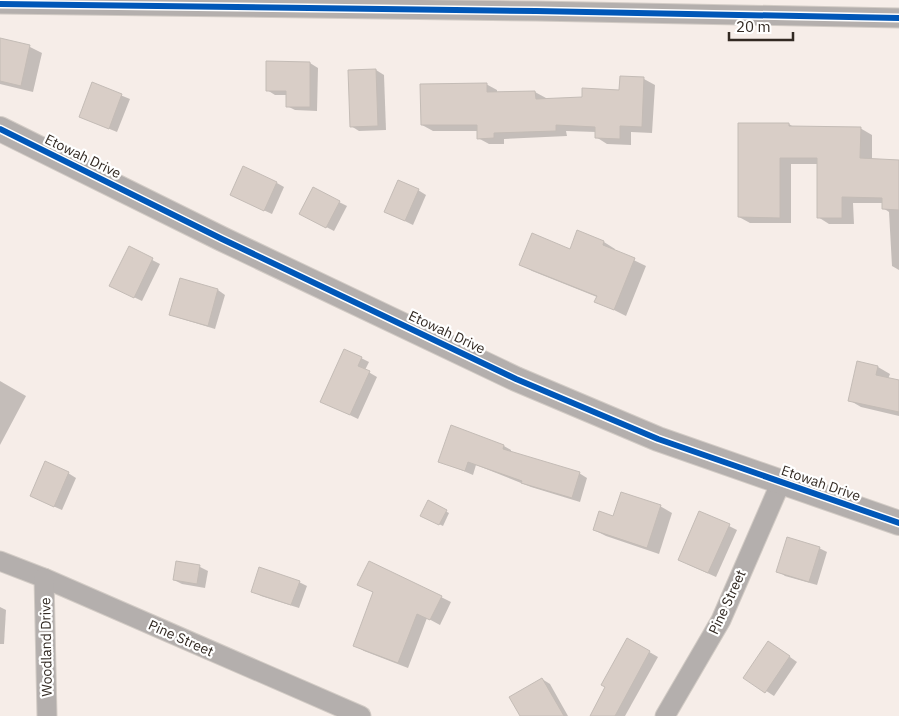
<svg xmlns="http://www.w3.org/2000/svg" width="899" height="716" font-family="'IBM Plex Sans',sans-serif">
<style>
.shadow{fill:#0003}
.building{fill:#d9cec7;stroke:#c4bcb6}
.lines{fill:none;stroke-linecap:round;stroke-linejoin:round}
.minor-casing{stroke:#d2cbc5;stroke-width:21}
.tertiary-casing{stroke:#d2cbc5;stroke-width:26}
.minor{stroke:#b4afad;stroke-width:19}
.tertiary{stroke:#b4afad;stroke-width:24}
.cycleway-casing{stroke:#fff;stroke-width:9}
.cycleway{stroke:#0057b8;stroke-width:6}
.labels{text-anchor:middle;stroke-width:4.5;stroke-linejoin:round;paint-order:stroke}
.street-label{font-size:14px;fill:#322922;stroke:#fff}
</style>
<rect width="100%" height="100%" fill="#f6ede8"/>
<g class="shadow">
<polygon points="0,39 30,47 42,53 33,92 0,84"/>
<polygon points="310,63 318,68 317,111 295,110 287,106 287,95 275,95 267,90"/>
<polygon points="376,70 384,75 386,130 359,131 351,126 349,71"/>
<polygon points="621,78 644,79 655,85 652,133 631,132 631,145 607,144 596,137 596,132 566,131 567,136 504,139 504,144 489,144 478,138 478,131 433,131 422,125 486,84 497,90 497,93 535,92 546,98 546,100 583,99 620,91"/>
<polygon points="93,84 130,99 117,132 80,117"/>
<polygon points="789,124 795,128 860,128 872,135 872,160 899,162 899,270 892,266 889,212 883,208 883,203 853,203 854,224 829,224 818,217 818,164 791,164 791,223 750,223 739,217"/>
<polygon points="277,183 284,187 272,214 239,199"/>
<polygon points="418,190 426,195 413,225 386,212"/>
<polygon points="339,202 347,206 334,231 309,218"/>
<polygon points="604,242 615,249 615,251 646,266 626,316 596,301 597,297 532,271 520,264"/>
<polygon points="129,248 160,264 142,301 119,290"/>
<polygon points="218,290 225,295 215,329 179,318 171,314"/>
<polygon points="361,358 369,362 365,370 377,377 358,419 329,405"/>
<polygon points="858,362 878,367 890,374 888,379 899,381 899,416 861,407 849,400"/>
<polygon points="0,381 26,396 0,445"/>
<polygon points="504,446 511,450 511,453 579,473 587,478 580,502 531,487 476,465 473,475 440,461"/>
<polygon points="68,473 76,478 62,510 39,500"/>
<polygon points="428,502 449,513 443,526 422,516"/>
<polygon points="660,506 672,513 659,554 606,536 594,530 614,518"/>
<polygon points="729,526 737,530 716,577 687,564"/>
<polygon points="819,548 827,552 817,585 785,576 778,571"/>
<polygon points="177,563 200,567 208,571 205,588 182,584 174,580"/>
<polygon points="299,582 307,586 299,608 261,596 253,591"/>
<polygon points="369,590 441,597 451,602 440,625 427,618 408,668 364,651 354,645 374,593"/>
<polygon points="0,607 6,610 4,644 0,644"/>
<polygon points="627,639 658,657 625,716 592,716"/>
<polygon points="776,647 797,662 774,696 745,677"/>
<polygon points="542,679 550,684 568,716 521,716"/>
</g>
<g class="building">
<polygon points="0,38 30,45 21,86 0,81"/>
<polygon points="266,61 310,62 310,107 286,107 286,91 266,91"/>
<polygon points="376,69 378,126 350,127 348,70"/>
<polygon points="620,76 644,77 642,127 620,126 620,139 595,138 595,127 556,125 556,131 494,133 494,138 477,139 477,125 421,125 420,84 487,83 487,92 535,91 536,99 582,97 582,88 619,90"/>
<polygon points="92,82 122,94 109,129 79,117"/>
<polygon points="738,123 789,123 789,126 861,127 860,158 899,160 899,210 882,209 882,198 842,197 842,218 817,218 817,158 780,158 780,218 738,217"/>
<polygon points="243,166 277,182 264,211 230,195"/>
<polygon points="398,180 419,189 405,221 384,212"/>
<polygon points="313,187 340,201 326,228 299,214"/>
<polygon points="577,230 604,241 603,245 635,258 614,310 594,302 597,296 519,265 532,233 570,249"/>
<polygon points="129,246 153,258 134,298 109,286"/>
<polygon points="180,278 218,289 208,326 169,315"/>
<polygon points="344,349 362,357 358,366 370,371 350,415 320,402"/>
<polygon points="857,361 878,366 876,375 899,380 899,412 848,401"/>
<polygon points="451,425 504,445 503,449 580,472 572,498 521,483 522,481 468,462 465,471 438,462"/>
<polygon points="45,461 69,472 54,507 30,496"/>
<polygon points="621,492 661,505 647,548 593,530 599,511 613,516"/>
<polygon points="428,500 447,510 439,525 420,516"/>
<polygon points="699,511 730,524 708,573 678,560"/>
<polygon points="787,537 820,547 809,582 776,572"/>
<polygon points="176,561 200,565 197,584 173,580"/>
<polygon points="369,561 442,596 430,620 417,614 398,663 353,646 373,592 357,585"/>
<polygon points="259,567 300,581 291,605 251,592"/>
<polygon points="627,638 650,651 615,716 590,716 605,687 601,685"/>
<polygon points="768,641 790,656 765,693 743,678"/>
<polygon points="542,678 564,716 520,716 509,697"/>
</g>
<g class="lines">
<g class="minor-casing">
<g id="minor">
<polyline points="0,4 536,11 899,18"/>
<polyline points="0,561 44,578 361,716"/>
<polyline points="44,578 47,716"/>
<polyline points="665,716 721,620 781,482"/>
</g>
</g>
<g class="tertiary-casing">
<polyline id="tertiary" points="0,129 222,239 516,379 658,439 899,523"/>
</g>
<use href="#minor" class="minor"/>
<use href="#tertiary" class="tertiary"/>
<g class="cycleway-casing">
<g id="cycleway">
<polyline points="0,4 536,11 899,18"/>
<polyline points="0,129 222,239 516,379 658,439 899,523"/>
</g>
</g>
<use href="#cycleway" class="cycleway"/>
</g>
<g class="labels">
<g class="street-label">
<text transform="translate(83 156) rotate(26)" y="5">Etowah Drive</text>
<text transform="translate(447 332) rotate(25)" y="5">Etowah Drive</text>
<text transform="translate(821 483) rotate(19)" y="5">Etowah Drive</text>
<text transform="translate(727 602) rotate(-65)" y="5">Pine Street</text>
<text transform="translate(181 638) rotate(24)" y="5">Pine Street</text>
<text transform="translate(46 647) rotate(-91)" y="5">Woodland Drive</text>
</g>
</g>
<path d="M729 32v8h64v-8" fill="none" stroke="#322922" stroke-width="2.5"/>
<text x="736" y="32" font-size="15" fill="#322922" stroke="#ffffff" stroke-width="4" paint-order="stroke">20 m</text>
</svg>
